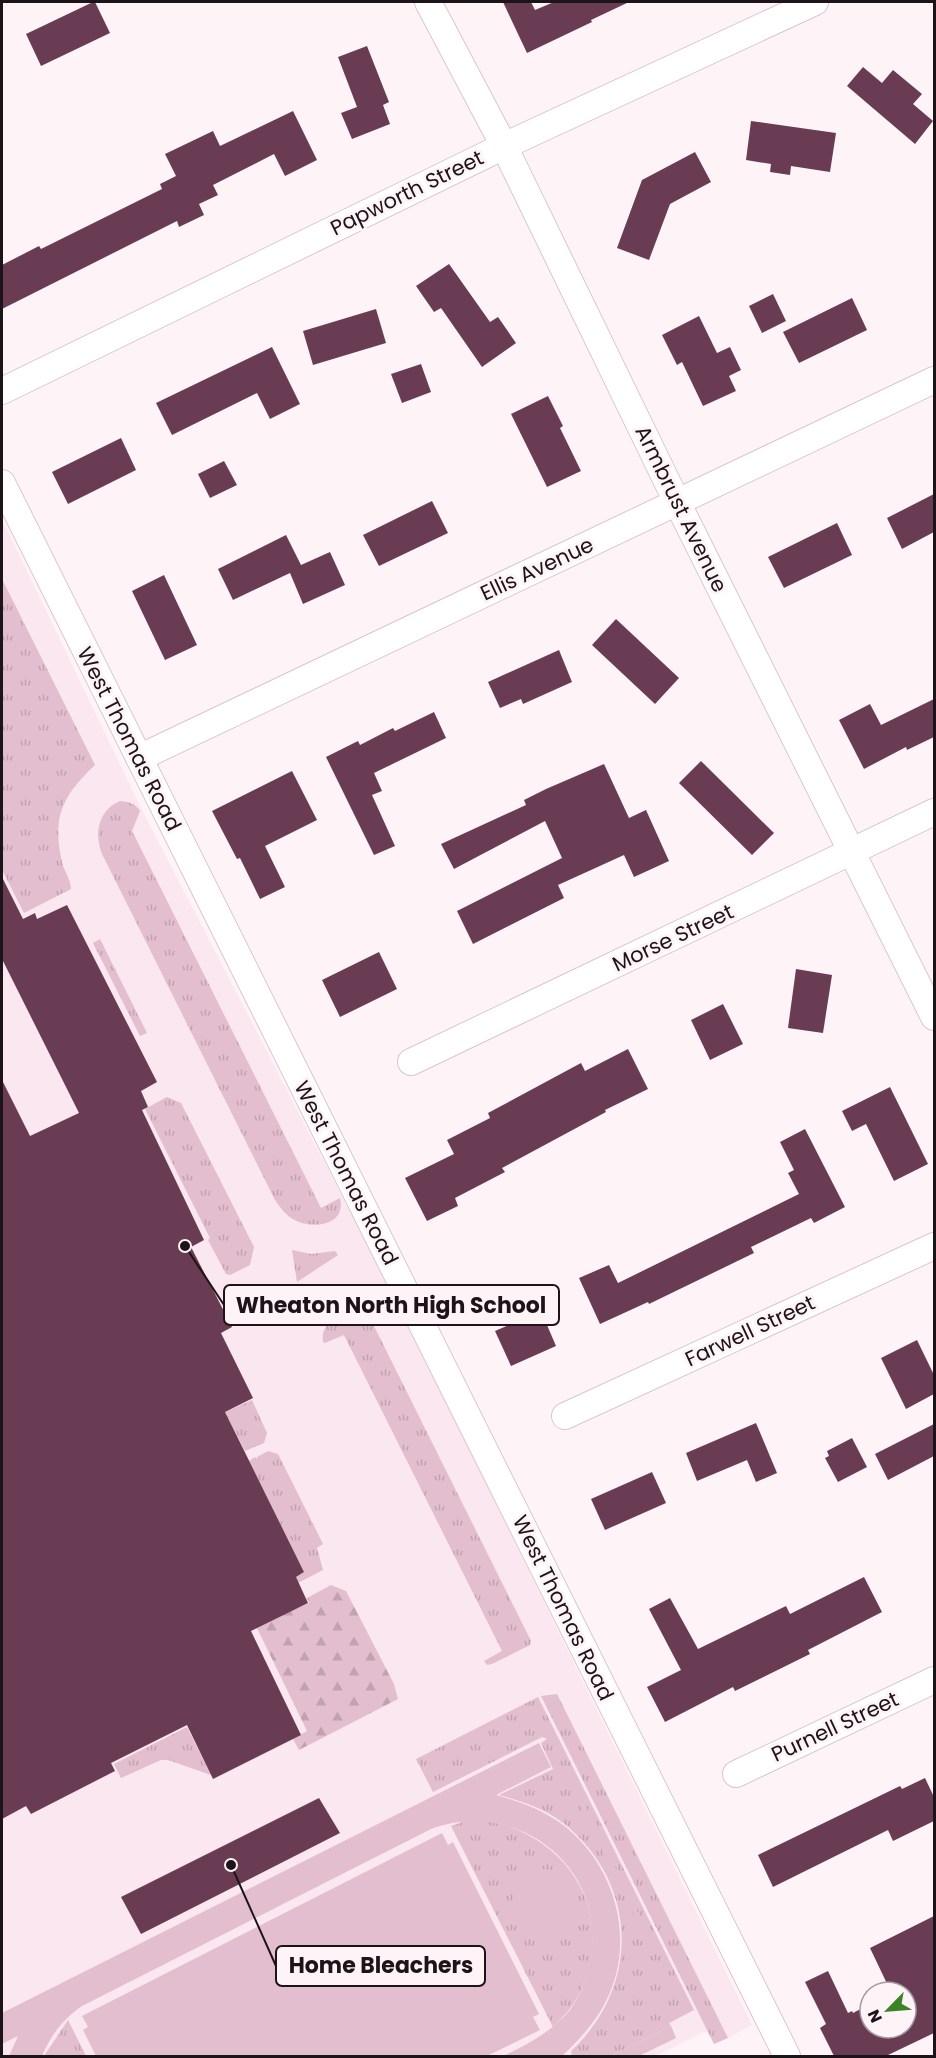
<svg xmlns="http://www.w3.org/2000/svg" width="936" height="2058" font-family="Poppins,sans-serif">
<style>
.built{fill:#fbe7f0}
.grass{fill:url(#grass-tufts)}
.forest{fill:url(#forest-firs)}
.garden{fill:#e3bece}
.building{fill:#6a3c53}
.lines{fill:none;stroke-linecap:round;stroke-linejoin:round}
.minor-casing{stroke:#ddc5cf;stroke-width:28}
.minor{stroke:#fff;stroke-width:26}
.labels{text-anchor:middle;stroke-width:6;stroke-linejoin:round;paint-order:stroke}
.street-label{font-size:21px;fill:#1c1418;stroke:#fef4f8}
.leader{fill:none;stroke:#1c1418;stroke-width:2}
.callout-dot{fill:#1c1418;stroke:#fef4f8;stroke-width:2}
.callout{fill:#fef4f8;stroke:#1c1418;stroke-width:2}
.callout-label{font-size:22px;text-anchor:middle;font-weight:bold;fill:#1c1418}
</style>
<defs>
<pattern id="grass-tufts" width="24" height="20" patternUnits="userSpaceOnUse" patternTransform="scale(1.5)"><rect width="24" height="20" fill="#e3bece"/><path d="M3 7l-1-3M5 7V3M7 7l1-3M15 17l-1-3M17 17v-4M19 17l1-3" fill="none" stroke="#c2a2b0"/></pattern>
<pattern id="forest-firs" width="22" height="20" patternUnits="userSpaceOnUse" patternTransform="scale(1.5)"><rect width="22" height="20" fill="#e3bece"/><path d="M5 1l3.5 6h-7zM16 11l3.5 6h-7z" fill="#c2a2b0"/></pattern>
</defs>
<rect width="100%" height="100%" fill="#fef4f8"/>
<polygon class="built" points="2,519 142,810 394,1297 752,2025 728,2038 704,2032 656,2056 2,2056"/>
<g class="grass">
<path d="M2,579L95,765C62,796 52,817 62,862C64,871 71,880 71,889L24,913L2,870Z"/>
<path d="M120,801C129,802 135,803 140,811L132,831L321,1208L340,1198C347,1227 309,1230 291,1218C285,1214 279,1206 275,1200L102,854C94,834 98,810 120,801Z"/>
<polygon points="100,939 147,1033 140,1036 93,943"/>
<polygon points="167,1097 181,1103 254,1247 250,1265 230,1275 226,1274 208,1240 210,1238 145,1109"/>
<polygon points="292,1250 311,1254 335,1251 338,1255 297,1282"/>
<path d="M362,1305L365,1308L531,1641L530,1645L492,1664L487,1665L484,1661L502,1651L344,1335L325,1343L323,1342C320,1319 345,1313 362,1305Z"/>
<polygon points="252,1400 267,1433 264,1443 245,1451 225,1412"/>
<polygon points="268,1451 278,1454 323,1544 317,1548 323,1570 298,1583 295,1578 304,1572 249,1461 255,1457 257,1459 257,1457"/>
<polygon points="557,1694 728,2038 714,2044 541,1696"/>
<path d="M538,1697L694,2010L669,2023L671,2026L611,2056H572L571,2051C641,1986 639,1882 562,1822C543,1808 521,1801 499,1795L553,1769L541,1743L547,1739L542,1737L433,1792L416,1759Z"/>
<polygon points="187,1727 211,1775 168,1760 161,1760 121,1778 114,1764"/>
<path d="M482,1820C567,1832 619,1914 579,1994C573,2007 563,2017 553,2027L451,1826L465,1821Z"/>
<polygon points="68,2020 86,2056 44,2056"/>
</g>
<polygon class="forest" points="331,1585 346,1591 394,1684 398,1699 299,1750 293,1739 307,1731 256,1626 309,1603 307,1598"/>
<g class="garden">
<path d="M539,1743L551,1767L496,1795C518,1801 540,1809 559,1822C615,1862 638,1941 605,2003C594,2024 579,2040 562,2056H503C529,2044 551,2032 570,2010C580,1996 586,1980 589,1964C611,1870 519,1797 431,1829L82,2006C63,2019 51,2035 42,2056H9L18,2036L2,2044V2013Z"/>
<polygon points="576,1787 655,1947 651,1949 572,1789"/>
<polygon points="442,1833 448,1845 453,1842 539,2014 533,2017 540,2030 487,2056 96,2056 83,2030 88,2027 82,2016"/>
<circle cx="545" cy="1902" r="33"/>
<polygon points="671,2026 676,2038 639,2056 611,2056"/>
</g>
<g class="building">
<polygon points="93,2 95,2 110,33 41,66 26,34"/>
<polygon points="503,2 531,2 535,10 554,2 629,2 591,20 592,22 527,53"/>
<polygon points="367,46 389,102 383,105 390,124 352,139 341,113 357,107 338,57"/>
<polygon points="863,67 882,83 893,70 922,94 913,104 933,121 915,144 847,86"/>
<polygon points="293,111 317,160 285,176 274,154 213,185 218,195 199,204 204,215 179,227 177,221 2,309 2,265 39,246 41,249 162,189 160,184 176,176 165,154 213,131 220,146"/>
<polygon points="751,121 836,133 830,172 791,166 790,175 770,172 771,164 746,160"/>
<polygon points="695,152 711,182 670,204 649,260 617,248 642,180"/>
<polygon points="449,264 490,322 498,317 516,343 482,367 441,308 434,312 416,286"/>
<polygon points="773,294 786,321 762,333 749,306"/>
<polygon points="852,298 867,330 799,363 783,332"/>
<polygon points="376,309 386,343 313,365 303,331"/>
<polygon points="699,316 717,353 730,347 741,370 729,376 736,391 703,406 682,362 677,365 662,335"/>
<polygon points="272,347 300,404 270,419 257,393 172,435 156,403"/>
<polygon points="421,364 431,392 402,403 391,374"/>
<polygon points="548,396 563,426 560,428 581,471 547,487 511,414"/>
<polygon points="121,438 136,470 68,504 52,472"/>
<polygon points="224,461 237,485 210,498 198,474"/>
<polygon points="934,494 934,532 902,549 887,518"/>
<polygon points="432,501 448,533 379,566 363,535"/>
<polygon points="837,523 852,555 784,588 768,557"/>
<polygon points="286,535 301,565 330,552 345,585 303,604 290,573 233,600 218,569"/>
<polygon points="164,575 197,645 165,660 132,591"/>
<polygon points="616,619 679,678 655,704 592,645"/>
<polygon points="559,650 572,682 523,704 521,699 500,708 488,682"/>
<polygon points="934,699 934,737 907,750 906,747 864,769 839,720 870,704 881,725"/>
<polygon points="434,712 446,738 374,773 382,791 372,795 395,846 374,855 326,757 358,741 360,745 393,728 395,731"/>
<polygon points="701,761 774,833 752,855 679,783"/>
<polygon points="604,764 629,818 646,810 669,861 634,877 624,855 558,885 564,898 473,944 457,911 562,858 545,821 454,869 441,844 526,805 524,800 546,789"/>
<polygon points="292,771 317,820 265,846 285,887 260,899 240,858 237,859 212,811"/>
<polygon points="2,877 23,919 35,913 37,919 67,905 157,1082 141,1091 148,1107 142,1110 204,1240 191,1247 232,1327 221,1333 253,1398 225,1412 304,1572 296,1577 308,1603 251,1631 301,1735 213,1779 187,1725 111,1763 115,1771 31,1814 26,1806 2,1819 2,1080 30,1136 79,1113 2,959"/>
<polygon points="379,952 397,989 340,1017 322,980"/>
<polygon points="796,969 832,975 823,1033 788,1028"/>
<polygon points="723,1004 743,1044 710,1060 691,1020"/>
<polygon points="628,1049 648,1089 605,1110 606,1112 502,1168 505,1172 455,1198 458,1206 427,1221 405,1178 454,1154 447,1140 490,1118 488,1113 581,1063 585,1071"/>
<polygon points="890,1087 928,1164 894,1181 866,1124 852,1131 842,1111"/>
<polygon points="805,1129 845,1207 814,1223 811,1218 751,1247 754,1253 649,1304 648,1302 600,1324 579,1278 609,1265 618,1283 799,1194 788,1173 794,1170 780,1142"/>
<polygon points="541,1311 556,1346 511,1366 495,1331"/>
<polygon points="917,1340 934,1375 934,1394 906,1409 881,1358"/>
<polygon points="756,1423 777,1473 756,1482 747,1460 697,1481 686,1453"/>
<polygon points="934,1424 934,1456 888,1480 875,1454"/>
<polygon points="852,1438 867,1467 838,1482 825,1458 829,1456 827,1451"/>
<polygon points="652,1472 666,1503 605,1530 591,1499"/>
<polygon points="864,1577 882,1612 808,1650 810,1654 735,1691 733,1687 665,1722 647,1687 681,1670 649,1609 670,1598 698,1649 786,1606 790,1614"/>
<polygon points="925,1778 934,1797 934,1821 893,1841 888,1830 773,1887 758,1855 900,1786 902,1789"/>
<polygon points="319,1798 340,1833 141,1934 121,1897"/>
<polygon points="934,1916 934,2033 886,2056 834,2056 820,2028 826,2024 805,1982 828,1971 848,2013 852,2011 853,2013 870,2004 870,2028 906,2028 906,1992 891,1992 870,1948"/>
</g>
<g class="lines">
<g class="minor-casing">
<g id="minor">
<polyline points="428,2 504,146 677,502 934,1017"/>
<polyline points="2,391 504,146 815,2"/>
<polyline points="2,483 787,2056"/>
<polyline points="139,758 934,380"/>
<polyline points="411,1062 934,812"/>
<polyline points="565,1416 934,1246"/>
<polyline points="736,1774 934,1680"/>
</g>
</g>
<use href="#minor" class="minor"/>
</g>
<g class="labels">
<g class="street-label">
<text transform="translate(407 193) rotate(-26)" y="7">Papworth Street</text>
<text transform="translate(681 509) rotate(64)" y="7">Armbrust Avenue</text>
<text transform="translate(537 569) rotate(-25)" y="7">Ellis Avenue</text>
<text transform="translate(129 739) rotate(63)" y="7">West Thomas Road</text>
<text transform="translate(673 938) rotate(-25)" y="7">Morse Street</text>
<text transform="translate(346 1173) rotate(63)" y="7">West Thomas Road</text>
<text transform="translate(750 1331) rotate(-25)" y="7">Farwell Street</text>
<text transform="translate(563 1608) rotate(64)" y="7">West Thomas Road</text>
<text transform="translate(835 1727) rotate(-25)" y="7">Purnell Street</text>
</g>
</g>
<path class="leader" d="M185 1246L224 1305M231 1865L276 1966"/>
<g class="callout-dot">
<circle cx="185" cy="1246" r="6"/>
<circle cx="231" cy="1865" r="6"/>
</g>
<g class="callout">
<rect x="224" y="1285" width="335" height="40" rx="6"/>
<rect x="276" y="1946" width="209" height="40" rx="6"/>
</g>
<g class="callout-label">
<text x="391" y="1313">Wheaton North High School</text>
<text x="381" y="1973">Home Bleachers</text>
</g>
<rect width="936" height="2058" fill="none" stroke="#1c1418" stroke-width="6"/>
<g transform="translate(888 2010) rotate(245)"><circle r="28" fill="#fef4f8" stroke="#a49a9e" stroke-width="1.5"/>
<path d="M0-4.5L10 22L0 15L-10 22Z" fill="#3c8328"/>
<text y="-9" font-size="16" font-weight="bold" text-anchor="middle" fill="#1c1418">N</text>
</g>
</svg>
